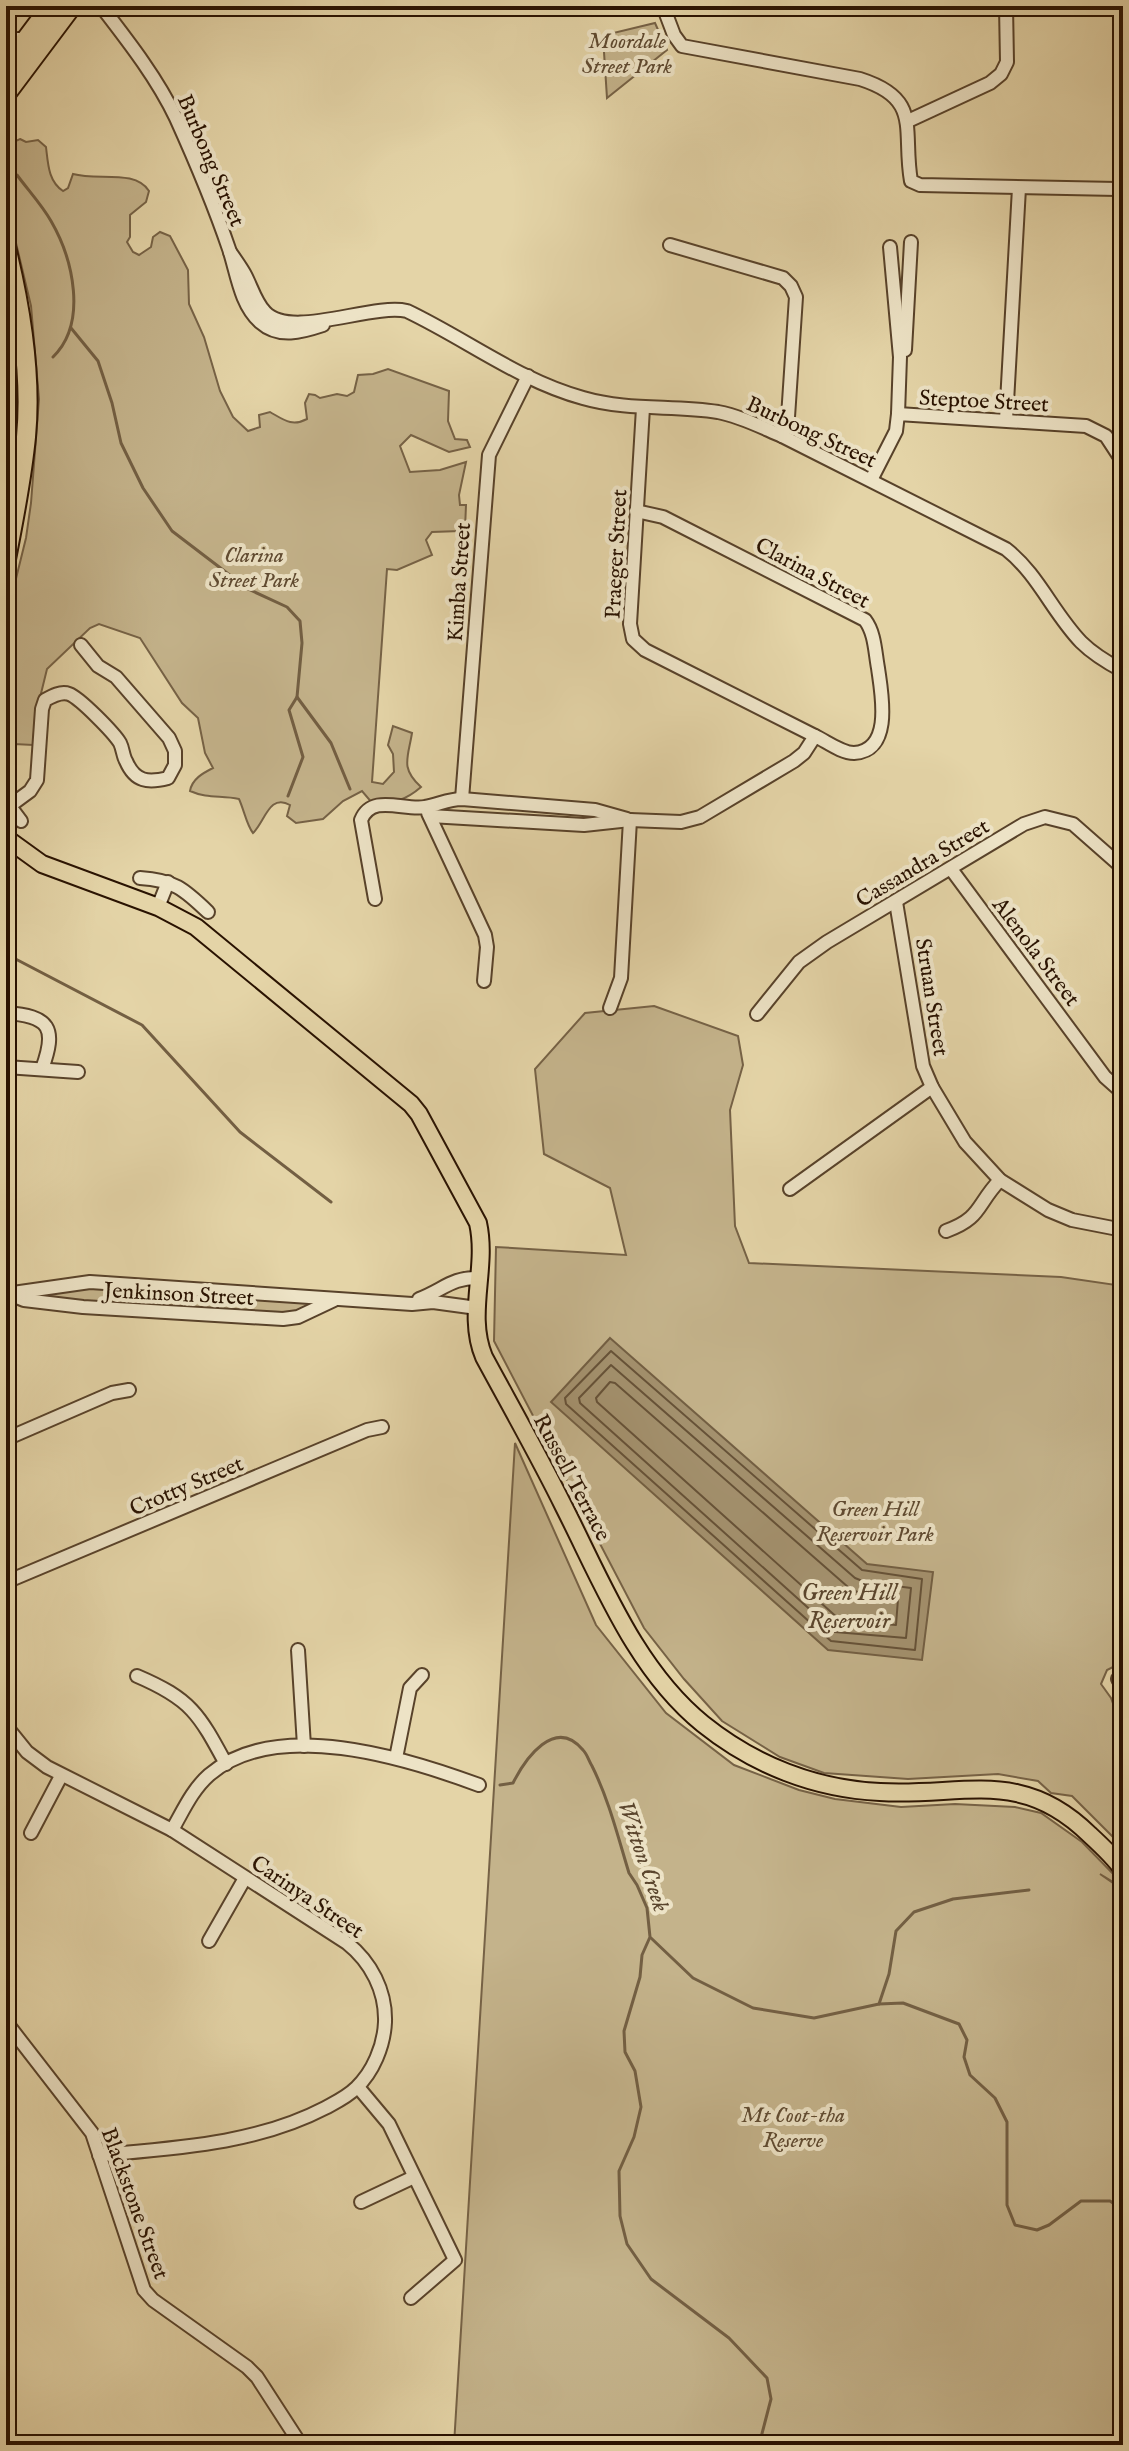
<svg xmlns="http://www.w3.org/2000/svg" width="1129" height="2451" font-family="'IM FELL English',serif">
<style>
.green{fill:#c4b38b;stroke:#766246;stroke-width:2}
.water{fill:#a4926f;stroke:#735f43;stroke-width:2}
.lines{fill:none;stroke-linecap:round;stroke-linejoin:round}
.shore{stroke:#665238;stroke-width:2}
.stream{stroke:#735f43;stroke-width:3}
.minor-casing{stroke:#58422a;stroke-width:16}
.major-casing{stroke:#291201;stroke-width:20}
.highway-casing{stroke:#291201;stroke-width:22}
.minor{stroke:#ede3c6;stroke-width:12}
.major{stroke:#e4d4a7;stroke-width:16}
.highway{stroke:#e4d4a7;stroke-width:18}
.labels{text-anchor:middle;stroke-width:8;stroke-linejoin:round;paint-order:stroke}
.park-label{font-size:22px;font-style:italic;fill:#5f4a31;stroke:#ede3c6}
.street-label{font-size:22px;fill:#291201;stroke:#ede3c6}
.water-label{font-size:24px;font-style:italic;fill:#5a452d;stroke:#ede3c6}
</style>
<rect width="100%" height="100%" fill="#e4d4a7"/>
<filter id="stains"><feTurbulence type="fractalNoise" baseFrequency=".0025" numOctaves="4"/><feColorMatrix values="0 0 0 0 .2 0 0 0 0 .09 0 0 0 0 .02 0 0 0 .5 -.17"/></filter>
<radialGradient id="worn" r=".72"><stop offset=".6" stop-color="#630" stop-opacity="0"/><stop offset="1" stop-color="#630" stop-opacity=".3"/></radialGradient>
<g class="green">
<polygon points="655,23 667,50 607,98 604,52 609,34"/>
<path d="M20,139L26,142L38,140L46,147C48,163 48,181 63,191L68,188L73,174C98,181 135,169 149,191L146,202L130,215V237L127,242L133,252L139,255L151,247L153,237L160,232L170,236L188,270L189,304L204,337L220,391L233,417L248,431L260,427L259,415L270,412C284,420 292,427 307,419L305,403L309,394L315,395L320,398L337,394L347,396L354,392L358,375L373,374L388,369L449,391L448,421L455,439L467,440L470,447L449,452L411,435L400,446L410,472L440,470L466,462L459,495L460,505H466L465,529H461L460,531L432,532L426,540L432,555L397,570L387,569L372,782L383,784L394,772L393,754L388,745L393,726L412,733C408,758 400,768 421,787C405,801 393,803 373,804L362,791L343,801L323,819L296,823L287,816L290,805C269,793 265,822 253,833C247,826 244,810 239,799C221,795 208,799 190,791C192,779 203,773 213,768L205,753L198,718L182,703L140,638L99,624L90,628L47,669L35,718L33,745L14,744L6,751V619L26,538L31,503L39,399L31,306L6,201V153L11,143Z"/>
<polygon points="654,1006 738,1036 743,1065 730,1110 735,1226 749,1263 1061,1277 1123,1286 1123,1664 1117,1665 1107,1670 1101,1684 1111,1698 1123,1731 1123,1847 1072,1796 1051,1793 1038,1781 998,1774 908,1779 824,1773 780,1757 722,1721 684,1679 644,1628 494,1341 496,1247 626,1255 610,1188 544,1154 535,1069 585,1013"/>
<polygon points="87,1288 310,1303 309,1305 290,1315 62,1300 44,1295"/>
<polygon points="515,1443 596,1625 666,1713 734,1765 799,1790 835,1799 901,1807 955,1804 1015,1807 1041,1813 1082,1842 1123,1884 1123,1888 1100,1874 1123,1890 1123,2445 454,2445"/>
</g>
<polygon class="water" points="610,1338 867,1564 933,1572 922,1660 828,1650 551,1402"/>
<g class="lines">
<g class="shore">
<polygon points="611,1351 862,1570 922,1579 915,1650 831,1641 566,1404 565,1398"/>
<polygon points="611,1365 855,1578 865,1582 911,1588 906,1638 835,1632 580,1403 579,1398"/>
<polygon points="610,1382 615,1383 848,1587 859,1593 898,1599 896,1625 840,1620 597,1402 596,1398"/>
</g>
<g class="stream">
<path d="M17,175C28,190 42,205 51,221C73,259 88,323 53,357"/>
<polyline points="71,328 98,361 112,403 121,443 143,488 172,531 248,589 287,607 300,621 302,643 297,697 331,743 350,789"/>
<polyline points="288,796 303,757 289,710 297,697"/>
<polyline points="6,954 142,1025 240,1132 331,1202"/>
<path d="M500,1785L513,1783C525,1759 555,1716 583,1750C587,1754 589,1761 592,1766C609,1800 618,1837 629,1873L637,1885L647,1908L650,1937L642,1955L640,1977L624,2031L625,2052L635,2071L641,2107L634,2137L619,2171L620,2216L627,2244L651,2279L729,2338L767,2378L771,2399L759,2445"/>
<polyline points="651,1938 693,1978 753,2008 814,2018 879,2004 889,1974 896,1931 914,1912 953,1899 1029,1890"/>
<polyline points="879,2004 903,2003 959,2024 967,2040 964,2057 970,2075 995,2098 1007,2122 1007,2205 1015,2225 1037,2230 1049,2225 1081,2201 1110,2201 1123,2210"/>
<polyline points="1123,2280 1121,2295 1123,2300"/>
</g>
<g class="minor-casing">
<g id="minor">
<path d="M101,6C128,41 157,78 176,118C195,160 214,205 229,249C237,273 240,304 260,322C279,339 302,332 323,325"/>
<path d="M663,6L674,35L682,46L860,79C923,99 902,130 911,181L920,185L1117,189L1123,192"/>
<polyline points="6,39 26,39"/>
<polyline points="908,121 990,83 1001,74 1007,62 1006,6"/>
<polyline points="670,245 783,278 791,286 796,297 788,417 782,436"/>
<polyline points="890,247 900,357 898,414"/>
<path d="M230,252C235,259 240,266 244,273C251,285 255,302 265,312C291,340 371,303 407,311C466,339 520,381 583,398C628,411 673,405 718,412C740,416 761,427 782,436L1006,549C1038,574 1053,613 1081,642C1093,654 1108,663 1123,671"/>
<polyline points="905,350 911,242"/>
<polyline points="643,408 630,624 633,639 645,650 815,736"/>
<polyline points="1006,420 1019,188"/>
<polyline points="871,480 896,431 898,414 1086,426 1106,436 1123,462"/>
<polyline points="462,799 489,455 528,376"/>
<polyline points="6,801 21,821"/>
<path d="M11,805L30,791L37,780L42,709L45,700C52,696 61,691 69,694C80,698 114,733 120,743C123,749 123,756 126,761C135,782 148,783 168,778L175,765V751L169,738L116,677L98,666L81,645"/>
<polyline points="428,813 485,935 487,947 484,981"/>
<path d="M430,816L584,825L630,820L681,822L700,817L794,761L804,753L815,736C826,741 841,753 854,753C894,751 881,691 878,668C875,652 875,633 865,620L663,517L636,511"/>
<polyline points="951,869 1105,1077 1123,1093"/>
<path d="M140,878C174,880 184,889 208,912"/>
<path d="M375,899L361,820C372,793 404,811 425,807C438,805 448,799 462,799L595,810L627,819"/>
<polyline points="896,902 923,1066 932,1087 965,1142 1000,1180 1048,1210 1072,1220 1123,1230"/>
<polyline points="158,907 168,882"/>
<polyline points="610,1008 621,978 630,820"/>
<path d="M6,1013C50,1016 57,1028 42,1069"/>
<polyline points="757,1014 799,962 827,942 1024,824 1045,817 1073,824 1123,868"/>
<polyline points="6,1067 78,1072"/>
<polyline points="790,1189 932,1087"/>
<path d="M946,1231C982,1218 976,1205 1000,1180"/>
<polyline points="6,1294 90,1282 412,1304 433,1302 477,1308"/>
<polyline points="14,1296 24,1300 83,1307 283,1319 298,1317 334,1300"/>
<path d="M419,1299C443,1290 452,1277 479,1278"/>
<polyline points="6,1439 112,1393 129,1390"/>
<polyline points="6,1582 367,1430 382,1427"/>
<polyline points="298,1650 304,1746"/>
<path d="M137,1676C191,1699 199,1714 226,1764"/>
<polyline points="1118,1679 1123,1686"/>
<path d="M6,1726L27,1752L47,1767L172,1830L347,1943C371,1962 386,1991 385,2022C384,2046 373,2072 356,2088C347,2097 336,2102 325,2108C256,2144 176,2148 99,2155"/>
<polyline points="396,1758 410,1688 422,1675"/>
<path d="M172,1830C183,1811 192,1790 209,1775C276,1717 406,1758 479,1785"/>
<polyline points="31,1833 61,1776"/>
<polyline points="209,1941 245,1878"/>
<polyline points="6,2022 92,2133 144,2290 153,2300 247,2367 257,2377 301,2445"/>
<polyline points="358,2087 389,2124 455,2260 411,2298"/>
<polyline points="361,2202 414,2177"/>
</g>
</g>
<g class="major-casing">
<path id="major" d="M6,838L42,864L158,907L196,927L411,1104L419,1114L478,1223C488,1268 466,1314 484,1357C511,1407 539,1456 564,1507C602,1582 636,1670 703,1724C754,1765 815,1789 880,1792C964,1797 1021,1767 1090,1835C1102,1846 1114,1857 1123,1870"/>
</g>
<g class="highway-casing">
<g id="highway">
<polyline points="6,66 51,6"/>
<polyline points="6,94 72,6"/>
<path d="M6,247C21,308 32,374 26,437C22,478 14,519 6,559"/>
</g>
</g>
<use href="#minor" class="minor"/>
<use href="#major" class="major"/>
<use href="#highway" class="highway"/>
</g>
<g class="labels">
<g class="park-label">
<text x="627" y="48">Moordale<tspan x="627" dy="25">Street Park</tspan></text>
<text x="254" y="562">Clarina<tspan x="254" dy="25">Street Park</tspan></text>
<text x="875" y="1516">Green Hill<tspan x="875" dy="25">Reservoir Park</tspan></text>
<text x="793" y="2122">Mt Coot-tha<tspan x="793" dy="25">Reserve</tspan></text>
</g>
<g class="street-label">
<text transform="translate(212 160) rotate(67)" y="8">Burbong Street</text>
<text transform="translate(984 400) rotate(3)" y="8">Steptoe Street</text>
<text transform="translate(812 431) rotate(25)" y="8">Burbong Street</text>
<text transform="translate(615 554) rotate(-87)" y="8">Praeger Street</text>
<text transform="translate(813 572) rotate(28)" y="8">Clarina Street</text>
<text transform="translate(458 582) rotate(-86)" y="8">Kimba Street</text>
<text transform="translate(922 862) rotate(-31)" y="8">Cassandra Street</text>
<text transform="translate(1037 951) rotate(53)" y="8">Alenola Street</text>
<text transform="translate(933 997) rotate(81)" y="8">Struan Street</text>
<text transform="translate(179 1293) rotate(3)" y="8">Jenkinson Street</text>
<text transform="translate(573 1477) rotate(62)" y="8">Russell Terrace</text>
<text transform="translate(186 1485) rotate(-23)" y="8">Crotty Street</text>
<text transform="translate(308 1896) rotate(34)" y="8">Carinya Street</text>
<text transform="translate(136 2203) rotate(70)" y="8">Blackstone Street</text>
</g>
<g class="water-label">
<text x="849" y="1600">Green Hill<tspan x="849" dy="28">Reservoir</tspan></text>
<text transform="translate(644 1856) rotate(71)" y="8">Witton Creek</text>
</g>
</g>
<rect width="1129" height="2451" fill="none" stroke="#e4d4a7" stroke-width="32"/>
<rect x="8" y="8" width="1113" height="2435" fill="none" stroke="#291201" stroke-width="4"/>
<rect x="16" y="16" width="1097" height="2419" fill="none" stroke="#291201" stroke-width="2"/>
<rect width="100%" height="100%" filter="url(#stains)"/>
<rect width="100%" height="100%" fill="url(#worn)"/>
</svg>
